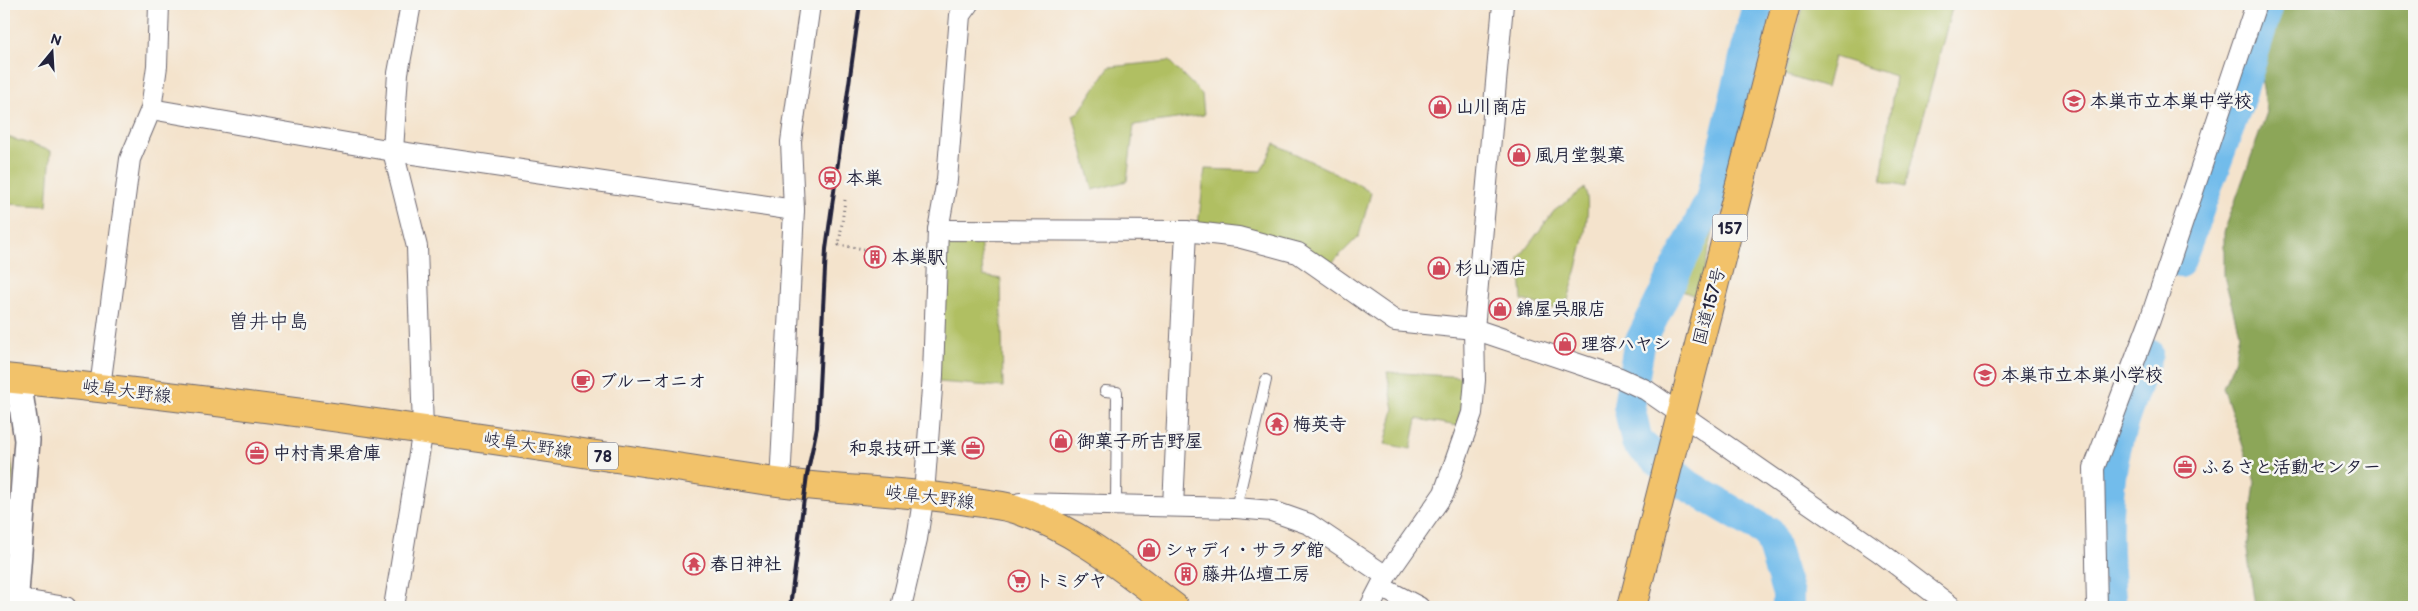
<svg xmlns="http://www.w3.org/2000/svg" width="2418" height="611" font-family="'Balsamiq Sans','Klee One',sans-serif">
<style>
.green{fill:#b0bf62;stroke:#69704e}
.forest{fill:#8ca658;stroke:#57644a}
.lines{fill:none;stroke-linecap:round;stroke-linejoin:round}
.river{stroke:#72bceb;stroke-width:32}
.service-casing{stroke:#6c666e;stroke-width:12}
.minor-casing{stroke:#6c666e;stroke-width:22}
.tertiary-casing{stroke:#6c666e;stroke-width:28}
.primary-casing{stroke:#6c666e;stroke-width:30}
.trunk-casing{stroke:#6c666e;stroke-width:30}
.path{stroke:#6c666e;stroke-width:3;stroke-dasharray:1 4;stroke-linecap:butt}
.service{stroke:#fff;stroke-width:10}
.minor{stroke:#fff;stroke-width:20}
.tertiary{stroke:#fff;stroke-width:25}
.primary{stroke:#f2c26a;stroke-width:28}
.trunk{stroke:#f2c26a;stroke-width:28}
.rail{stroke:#22223b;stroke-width:4}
.labels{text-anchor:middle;stroke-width:5;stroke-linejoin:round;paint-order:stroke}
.shield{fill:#f6f6f2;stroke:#626272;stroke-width:1}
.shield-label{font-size:16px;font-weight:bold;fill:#22223b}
.poi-label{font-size:18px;font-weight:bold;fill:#22223b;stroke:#f6f6f2;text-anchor:start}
.street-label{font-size:18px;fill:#22223b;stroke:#f6f6f2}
.quarter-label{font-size:20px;fill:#22223b;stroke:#f6f6f2}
</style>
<rect width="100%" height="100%" fill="#f6f6f2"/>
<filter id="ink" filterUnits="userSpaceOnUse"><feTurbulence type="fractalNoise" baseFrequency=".02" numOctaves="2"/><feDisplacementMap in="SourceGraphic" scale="10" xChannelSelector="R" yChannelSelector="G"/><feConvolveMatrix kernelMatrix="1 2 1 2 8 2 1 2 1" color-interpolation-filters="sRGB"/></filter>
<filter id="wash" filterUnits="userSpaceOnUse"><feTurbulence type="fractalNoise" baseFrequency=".0096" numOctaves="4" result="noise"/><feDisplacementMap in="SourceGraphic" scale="20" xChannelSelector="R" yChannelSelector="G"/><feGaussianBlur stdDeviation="1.12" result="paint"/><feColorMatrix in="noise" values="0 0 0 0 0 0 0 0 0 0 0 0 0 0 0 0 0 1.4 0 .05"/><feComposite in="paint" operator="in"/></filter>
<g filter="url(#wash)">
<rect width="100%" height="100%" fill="#f4e3cc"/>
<g class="green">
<polygon points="1804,4 1953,4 1905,187 1881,181 1895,76 1834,57 1826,88 1785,75"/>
<polygon points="1169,61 1202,94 1204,115 1134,125 1127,181 1093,190 1073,115 1079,112 1109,67"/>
<polygon points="4,136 51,151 47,206 4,204"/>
<polygon points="1275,144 1356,183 1371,193 1359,236 1330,265 1198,225 1205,169 1261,171"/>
<path d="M1585,188C1595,216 1573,281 1565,311L1522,300L1519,258L1554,211Z"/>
<polygon points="1716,220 1698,297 1677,289 1702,229"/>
<polygon points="948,235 980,236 983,276 1001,279 1003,387 938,382"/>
<polygon points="1387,372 1465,377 1458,426 1417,419 1411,449 1385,444 1394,409"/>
<polygon points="4,417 13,473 4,546"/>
</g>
<polygon class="forest" points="2281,4 2414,4 2414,607 2255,607 2247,550 2255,482 2223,387 2234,362 2239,333 2224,276 2224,232 2267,112 2259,66"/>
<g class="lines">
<g class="river">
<polyline points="1758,4 1711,200 1639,345 1629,406 1637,442 1687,485 1769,533 1788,594 1788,607"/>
<polyline points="2179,262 2240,96 2268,4"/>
<path d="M2111,607C2106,561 2104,516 2111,470C2117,430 2134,390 2147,353"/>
</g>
</g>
</g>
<g filter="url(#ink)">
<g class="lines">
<g class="service-casing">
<g id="service">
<polyline points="1105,391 1117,392 1116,505"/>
<polyline points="1236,508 1266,380"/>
</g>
</g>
<g class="minor-casing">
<g id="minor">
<polyline points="151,109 393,151 794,210"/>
<polyline points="938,230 1186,231 1238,237 1298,253 1395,321 1474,329 1620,378 1646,390 1881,553 1952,607"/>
<polyline points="100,387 130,159 151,109 157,66 159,4"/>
<polyline points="780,483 794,210 791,142 810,4"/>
<polyline points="1173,506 1186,231"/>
<polyline points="1015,507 1020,503 1236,508 1272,511 1309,524 1386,576"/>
<polyline points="1381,587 1419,607"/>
<polyline points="16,599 66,607"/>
<polyline points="394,607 423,429 417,247 393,151 398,73 411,4"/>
<polyline points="901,607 917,539 924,494 933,375 938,230 947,180 960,15 968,4"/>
<polyline points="1370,607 1386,576 1444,493 1472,413 1475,380 1474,329 1503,4"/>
<polyline points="2097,607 2094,468 2150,320 2256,4"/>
</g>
</g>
<g class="tertiary-casing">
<polyline id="tertiary" points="15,607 27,440 18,379"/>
</g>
<g class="primary-casing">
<path id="primary" d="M4,378C257,403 510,442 762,480C828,490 895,490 961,500C978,503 998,504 1015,509C1076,529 1124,569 1174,607"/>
</g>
<g class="trunk-casing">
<polyline id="trunk" points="1632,607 1786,4"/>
</g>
<polyline class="path" points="845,200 839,245 864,249"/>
<use href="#service" class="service"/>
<use href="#minor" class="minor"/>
<use href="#tertiary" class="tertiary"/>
<use href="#primary" class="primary"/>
<use href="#trunk" class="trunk"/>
<polyline class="rail" points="790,607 807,475 817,427 826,249 860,4"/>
</g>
</g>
<defs>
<g id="school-ring" transform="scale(1.125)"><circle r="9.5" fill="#f6f6f2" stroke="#d1495b" stroke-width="1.5"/><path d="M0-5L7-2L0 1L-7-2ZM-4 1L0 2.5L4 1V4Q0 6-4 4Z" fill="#d1495b"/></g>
<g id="shop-ring" transform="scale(1.125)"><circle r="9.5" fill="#f6f6f2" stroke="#d1495b" stroke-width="1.5"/><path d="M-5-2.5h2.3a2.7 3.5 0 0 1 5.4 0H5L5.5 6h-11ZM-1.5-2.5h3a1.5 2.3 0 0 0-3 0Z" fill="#d1495b"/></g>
<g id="station-ring" transform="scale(1.125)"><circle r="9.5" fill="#f6f6f2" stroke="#d1495b" stroke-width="1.5"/><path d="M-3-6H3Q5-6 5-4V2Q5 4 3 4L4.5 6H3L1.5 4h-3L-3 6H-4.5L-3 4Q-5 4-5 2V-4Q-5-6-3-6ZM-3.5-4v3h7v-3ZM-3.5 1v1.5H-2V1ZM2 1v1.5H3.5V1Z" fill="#d1495b"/></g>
<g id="building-ring" transform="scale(1.125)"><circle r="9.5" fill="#f6f6f2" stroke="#d1495b" stroke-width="1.5"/><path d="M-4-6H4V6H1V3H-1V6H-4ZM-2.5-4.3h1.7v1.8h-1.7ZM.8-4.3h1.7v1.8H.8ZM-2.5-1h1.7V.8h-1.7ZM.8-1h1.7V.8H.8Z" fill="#d1495b"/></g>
<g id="cafe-ring" transform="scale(1.125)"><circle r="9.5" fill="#f6f6f2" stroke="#d1495b" stroke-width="1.5"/><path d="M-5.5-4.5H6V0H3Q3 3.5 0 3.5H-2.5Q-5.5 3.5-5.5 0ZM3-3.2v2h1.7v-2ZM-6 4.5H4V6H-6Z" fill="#d1495b"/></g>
<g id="temple-ring" transform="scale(1.125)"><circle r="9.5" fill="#f6f6f2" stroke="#d1495b" stroke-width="1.5"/><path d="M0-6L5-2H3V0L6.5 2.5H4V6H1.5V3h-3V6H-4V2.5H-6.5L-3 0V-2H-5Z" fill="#d1495b"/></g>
<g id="office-ring" transform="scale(1.125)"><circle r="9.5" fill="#f6f6f2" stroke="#d1495b" stroke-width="1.5"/><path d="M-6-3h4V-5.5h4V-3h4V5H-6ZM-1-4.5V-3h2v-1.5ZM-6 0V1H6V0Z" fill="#d1495b"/></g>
<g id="supermarket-ring" transform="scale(1.125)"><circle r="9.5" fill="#f6f6f2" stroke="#d1495b" stroke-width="1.5"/><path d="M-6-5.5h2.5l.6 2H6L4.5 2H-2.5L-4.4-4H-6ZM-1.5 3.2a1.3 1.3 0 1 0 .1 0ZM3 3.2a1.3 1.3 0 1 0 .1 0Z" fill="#d1495b"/></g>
</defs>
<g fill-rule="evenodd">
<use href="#school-ring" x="2074" y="101"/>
<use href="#shop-ring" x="1440" y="107"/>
<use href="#shop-ring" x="1519" y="155"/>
<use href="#station-ring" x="830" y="178"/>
<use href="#building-ring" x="875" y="257"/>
<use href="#shop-ring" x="1439" y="268"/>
<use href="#shop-ring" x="1500" y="309"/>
<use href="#shop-ring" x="1565" y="344"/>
<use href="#school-ring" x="1985" y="375"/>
<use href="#cafe-ring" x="583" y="381"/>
<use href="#temple-ring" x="1277" y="424"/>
<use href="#shop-ring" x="1061" y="441"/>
<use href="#office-ring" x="973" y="448"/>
<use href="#office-ring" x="257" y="453"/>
<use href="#office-ring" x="2185" y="467"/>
<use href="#shop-ring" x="1149" y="550"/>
<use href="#temple-ring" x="694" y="564"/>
<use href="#building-ring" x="1186" y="574"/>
<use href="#supermarket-ring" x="1019" y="581"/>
</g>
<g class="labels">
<g class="shield">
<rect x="1712.5" y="214.5" width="35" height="27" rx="4"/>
<rect x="588" y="442.5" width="30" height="27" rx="4"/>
</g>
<g class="shield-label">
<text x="1730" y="234">157</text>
<text x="603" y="462">78</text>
</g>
<g class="poi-label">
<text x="2090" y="107">本巣市立本巣中学校</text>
<text x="1456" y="113">山川商店</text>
<text x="1535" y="161">風月堂製菓</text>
<text x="846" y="184">本巣</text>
<text x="891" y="263">本巣駅</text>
<text x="1455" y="274">杉山酒店</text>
<text x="1516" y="315">錦屋呉服店</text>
<text x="1581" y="350">理容ハヤシ</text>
<text x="2001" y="381">本巣市立本巣小学校</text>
<text x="599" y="387">ブルーオニオ</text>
<text x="1293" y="430">梅英寺</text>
<text x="1077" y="447">御菓子所吉野屋</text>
<text x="957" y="454" text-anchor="end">和泉技研工業</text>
<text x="273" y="459">中村青果倉庫</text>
<text x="2201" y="473">ふるさと活動センター</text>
<text x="1165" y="556">シャディ・サラダ館</text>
<text x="710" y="570">春日神社</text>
<text x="1202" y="580">藤井仏壇工房</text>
<text x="1035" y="587">トミダヤ</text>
</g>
<g class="street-label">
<text transform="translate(1709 306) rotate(-75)" y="6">国道157号</text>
<text transform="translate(127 391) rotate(7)" y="6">岐阜大野線</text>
<text transform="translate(528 445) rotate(9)" y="6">岐阜大野線</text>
<text transform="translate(930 497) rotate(7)" y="6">岐阜大野線</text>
</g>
<g class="quarter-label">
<text x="269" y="328">曽井中島</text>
</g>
</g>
<rect width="2418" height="611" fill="none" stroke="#f6f6f2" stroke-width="20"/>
<g transform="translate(52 52) rotate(18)" stroke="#f6f6f2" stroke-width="4" paint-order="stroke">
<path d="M0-4L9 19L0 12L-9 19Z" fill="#22223b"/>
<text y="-8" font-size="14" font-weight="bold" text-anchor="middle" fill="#22223b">N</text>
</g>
</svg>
